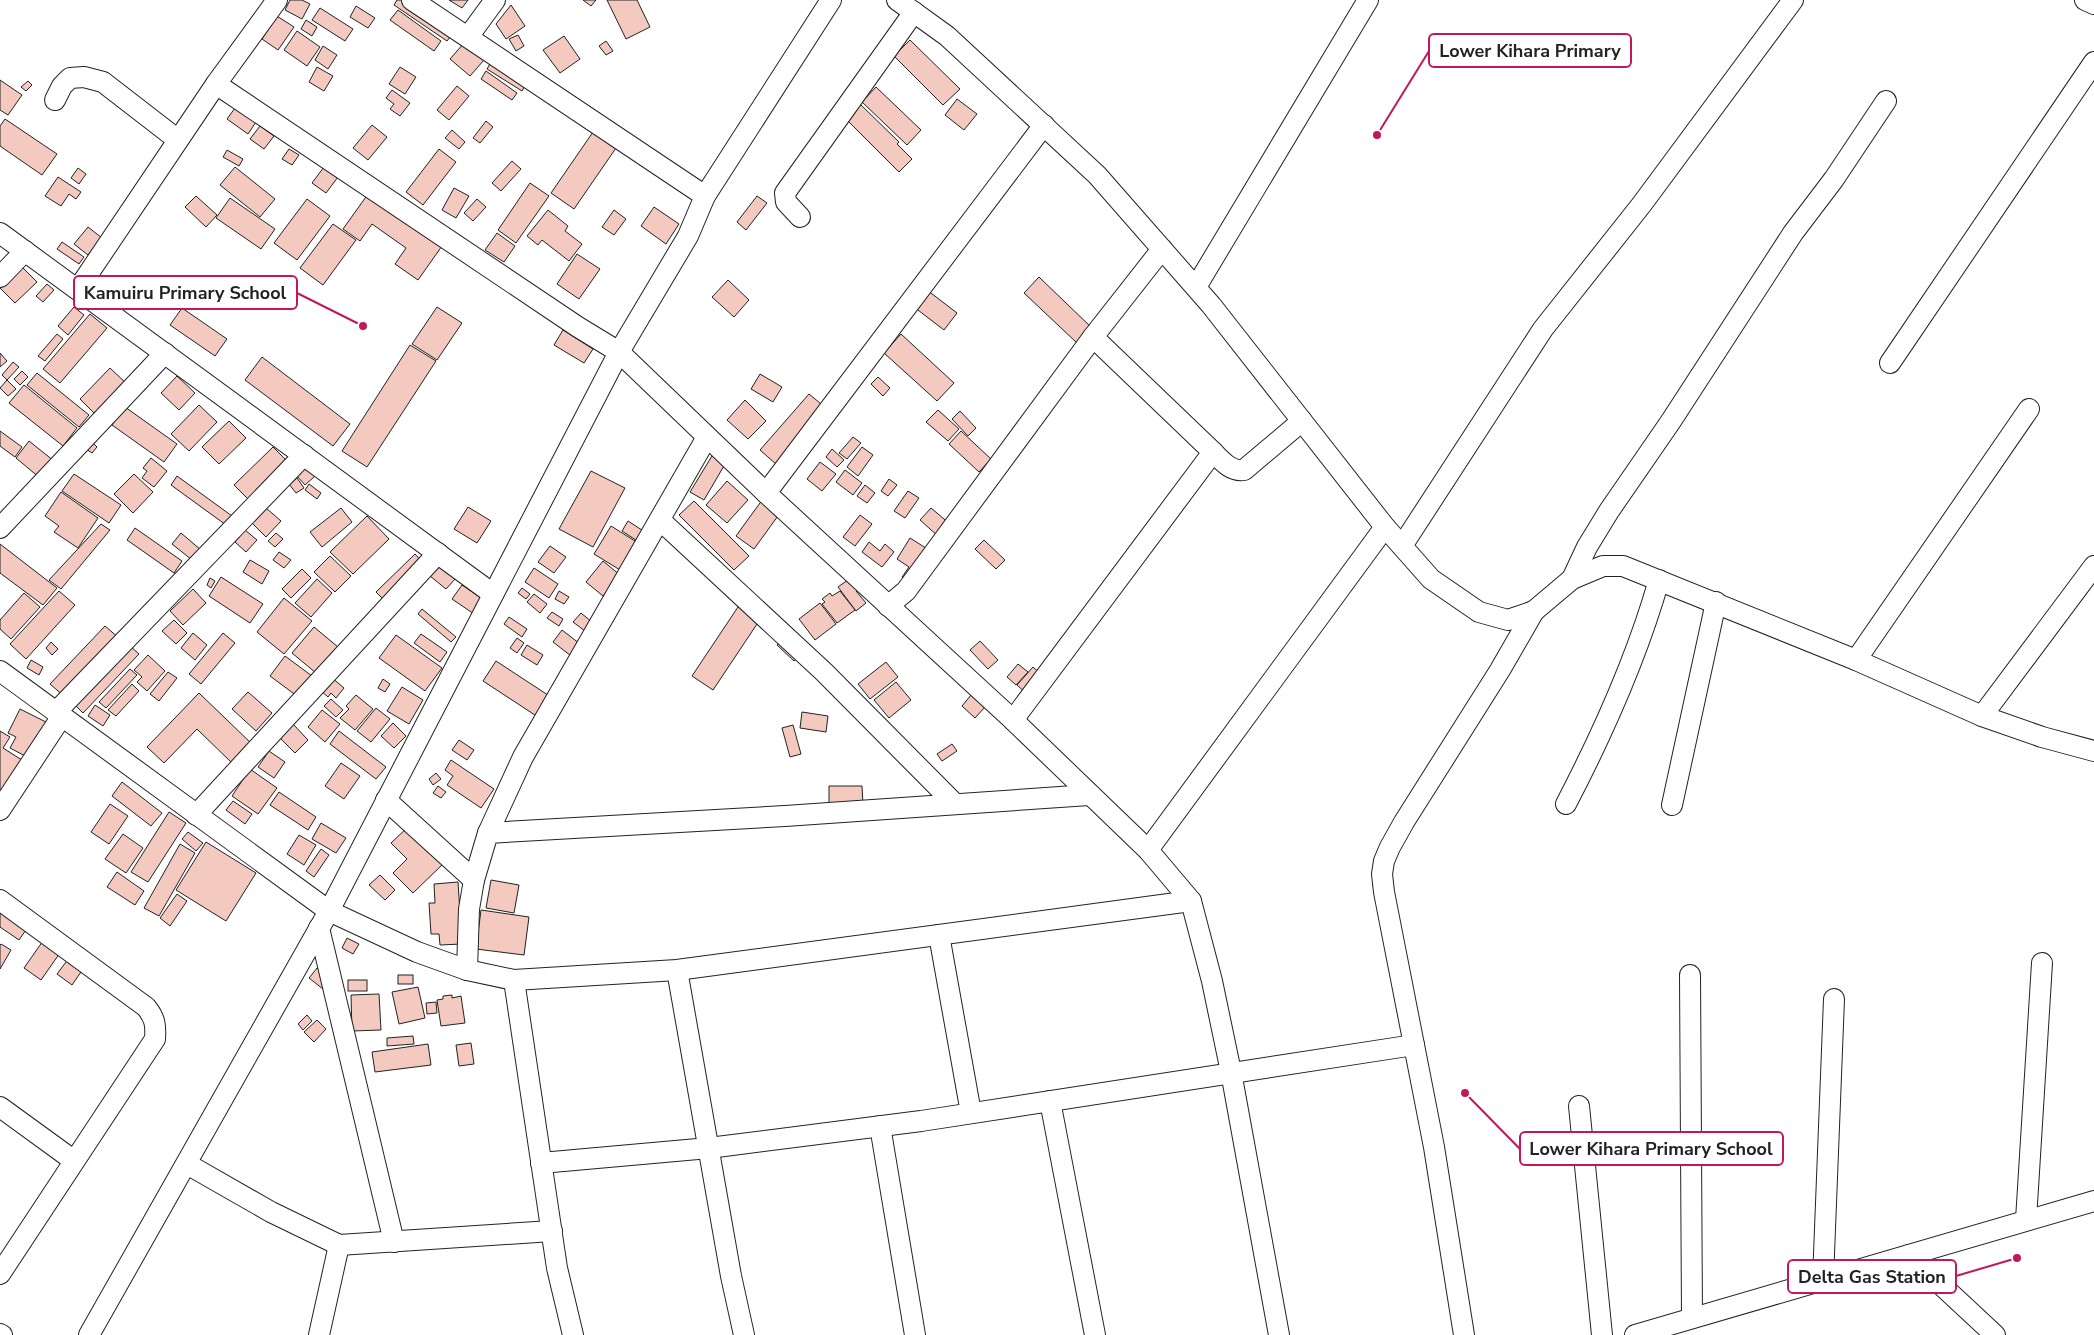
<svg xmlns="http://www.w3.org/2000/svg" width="2094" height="1335" font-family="'Nunito Sans',sans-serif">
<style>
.building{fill:#f3c9c0;stroke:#222}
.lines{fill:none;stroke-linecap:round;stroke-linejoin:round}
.minor-casing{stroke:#222;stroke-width:22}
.minor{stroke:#fff;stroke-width:20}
.leader{fill:none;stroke:#c2185b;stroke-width:2}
.callout-dot{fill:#c2185b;stroke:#fff;stroke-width:2}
.callout{fill:#fff;stroke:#c2185b;stroke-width:2}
.callout-label{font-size:18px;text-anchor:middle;font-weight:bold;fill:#222}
</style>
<rect width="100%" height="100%" fill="#fff"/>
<g class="building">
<polygon points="290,0 302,0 310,4 302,19 285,10"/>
<polygon points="397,0 404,0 453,33 447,41 394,5"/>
<polygon points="449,0 468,0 462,8"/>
<polygon points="583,0 596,0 591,6"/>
<polygon points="607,0 637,0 650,27 626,39"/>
<polygon points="511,5 525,26 506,39 496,24"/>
<polygon points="356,6 375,18 368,28 350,17"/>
<polygon points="320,8 353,29 345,41 312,20"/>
<polygon points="398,10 441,41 434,51 390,20"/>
<polygon points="277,16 294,27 278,50 262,39"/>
<polygon points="306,20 317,27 312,36 301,29"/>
<polygon points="297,31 320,47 307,66 284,50"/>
<polygon points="518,35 524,46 516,51 509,39"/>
<polygon points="564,36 580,59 560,73 543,50"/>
<polygon points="910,40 960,89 943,105 894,56"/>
<polygon points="606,41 613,51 606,55 599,46"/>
<polygon points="464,43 484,60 470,76 450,59"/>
<polygon points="323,46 337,55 328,69 315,60"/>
<polygon points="492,60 527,82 522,91 487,69"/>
<polygon points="317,67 333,76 324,91 309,82"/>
<polygon points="400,67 416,77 405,94 389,84"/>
<polygon points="486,71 517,93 512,100 481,79"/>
<polygon points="0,80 22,95 8,115 0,110"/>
<polygon points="28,81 32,85 26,91 21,87"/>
<polygon points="457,86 469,96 449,120 437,110"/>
<polygon points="876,87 921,130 907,145 862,102"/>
<polygon points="392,90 410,103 400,116 390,109 394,104 386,98"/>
<polygon points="957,99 977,114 964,130 945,115"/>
<polygon points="860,104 899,142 897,144 912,159 899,172 846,119"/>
<polygon points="235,108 256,122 248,134 227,119"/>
<polygon points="5,119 57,154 42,175 0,146 0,126"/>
<polygon points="486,121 493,127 480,143 473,138"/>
<polygon points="372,125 387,137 368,160 353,148"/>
<polygon points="260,126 274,136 264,149 250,139"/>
<polygon points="452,130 465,142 459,149 445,138"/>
<polygon points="593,132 616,148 574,209 551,193"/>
<polygon points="289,149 299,155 292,165 282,159"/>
<polygon points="439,149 456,162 423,205 406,192"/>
<polygon points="227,150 243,159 239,166 223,157"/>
<polygon points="512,161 521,169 501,191 492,183"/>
<polygon points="235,167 275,199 260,217 220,185"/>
<polygon points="324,167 338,177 326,193 312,183"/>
<polygon points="78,168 86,174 79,184 71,178"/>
<polygon points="58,177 81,192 76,199 69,194 61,206 45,196"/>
<polygon points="530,183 549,196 516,243 498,230"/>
<polygon points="454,188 469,196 456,218 442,210"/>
<polygon points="368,194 442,246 418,280 395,264 406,248 372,224 360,241 343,229"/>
<polygon points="196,196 217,215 206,227 185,207"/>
<polygon points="757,196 767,203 746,230 737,222"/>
<polygon points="230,198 275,229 261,249 216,218"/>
<polygon points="307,199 330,216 297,260 274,243"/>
<polygon points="477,199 486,207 473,221 464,213"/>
<polygon points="654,207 679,224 666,244 641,226"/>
<polygon points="548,210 568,226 565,231 582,244 569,261 542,240 538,245 527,236"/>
<polygon points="614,210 626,219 614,235 602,227"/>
<polygon points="333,224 356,240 323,285 300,268"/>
<polygon points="88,227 102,238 88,255 74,244"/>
<polygon points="497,233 515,246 504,262 485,250"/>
<polygon points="62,242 84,257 79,264 57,249"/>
<polygon points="577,254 600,269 579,299 557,284"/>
<polygon points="22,267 37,282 15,303 0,288"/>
<polygon points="1039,277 1092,328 1077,343 1024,293"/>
<polygon points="728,280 749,300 734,317 712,297"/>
<polygon points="47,284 54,290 43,302 36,296"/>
<polygon points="927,290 957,313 944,330 914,307"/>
<polygon points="74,307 84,315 68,335 58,326"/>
<polygon points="437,307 462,323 437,360 412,344"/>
<polygon points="182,308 227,339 215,356 170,325"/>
<polygon points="90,314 107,328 60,383 43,369"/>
<polygon points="563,330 593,349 584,363 554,345"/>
<polygon points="57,334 63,339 45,361 38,356"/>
<polygon points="901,334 954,383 937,401 884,353"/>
<polygon points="410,345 436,361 367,467 342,451"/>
<polygon points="0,353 7,361 0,367"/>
<polygon points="262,357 350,424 333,446 245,380"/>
<polygon points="13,362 19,367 7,380 2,375"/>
<polygon points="110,368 128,385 97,416 80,399"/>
<polygon points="22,371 28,377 20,385 14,379"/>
<polygon points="37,373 89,415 79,427 27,385"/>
<polygon points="760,374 782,387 773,402 751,389"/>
<polygon points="177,376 195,393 179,410 161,393"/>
<polygon points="878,377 890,388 883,396 871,384"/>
<polygon points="7,380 16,389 8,396 0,388"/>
<polygon points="24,385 77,428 63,446 9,403"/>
<polygon points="809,394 826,408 777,465 760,450"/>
<polygon points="745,400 766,421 748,439 727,420"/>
<polygon points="199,405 217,422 189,451 171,434"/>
<polygon points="125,407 177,444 164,462 112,425"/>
<polygon points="938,410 959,429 948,441 926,422"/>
<polygon points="960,411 976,428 968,436 952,419"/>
<polygon points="229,421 246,438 219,464 202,447"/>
<polygon points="0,431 22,447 15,457 0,446"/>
<polygon points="961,431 991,459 979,472 949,444"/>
<polygon points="853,437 861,443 847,459 839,453"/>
<polygon points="29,441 54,461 40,478 16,458"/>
<polygon points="92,442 97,447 92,453 86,449"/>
<polygon points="273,447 290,464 251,502 234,485"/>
<polygon points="862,447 873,455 858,476 847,467"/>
<polygon points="832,449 844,460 837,467 826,457"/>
<polygon points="715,451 728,459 704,500 690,492"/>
<polygon points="151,458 167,471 154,487 142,478 147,471 143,468"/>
<polygon points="820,462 836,474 822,491 807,479"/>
<polygon points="307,467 315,476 305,485 297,476"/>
<polygon points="845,470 862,483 853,495 836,482"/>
<polygon points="591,471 625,488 593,547 559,529"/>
<polygon points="74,474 121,505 109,523 62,491"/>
<polygon points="134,474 153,492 133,513 114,494"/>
<polygon points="177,476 232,516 226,525 171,485"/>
<polygon points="297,478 304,488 296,493 289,484"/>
<polygon points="889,479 897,485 888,496 881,491"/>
<polygon points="727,481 748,500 727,523 706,505"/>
<polygon points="309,484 321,493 317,499 305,490"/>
<polygon points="865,485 875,493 867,503 857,496"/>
<polygon points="908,491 919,498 905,518 894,511"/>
<polygon points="61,492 98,518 78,548 54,532 59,526 45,516"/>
<polygon points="765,496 783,509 754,549 736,536"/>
<polygon points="694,501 749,556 734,570 679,515"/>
<polygon points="468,507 491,521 477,543 454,529"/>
<polygon points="266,508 281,521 266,537 252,523"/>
<polygon points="341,508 352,522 322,547 310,532"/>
<polygon points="931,508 950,524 939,537 920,520"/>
<polygon points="860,515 872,524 855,546 843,537"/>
<polygon points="367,516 389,539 353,574 330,552"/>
<polygon points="628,521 648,534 642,544 622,531"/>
<polygon points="101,524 110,530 61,589 49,580"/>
<polygon points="611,526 643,546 625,573 594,554"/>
<polygon points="135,528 182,561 174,573 127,540"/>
<polygon points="245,530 257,540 246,552 235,542"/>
<polygon points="181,533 201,550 192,560 172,544"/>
<polygon points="276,533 283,539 275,547 268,541"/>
<polygon points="910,538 929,550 909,582 902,577 909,567 897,559"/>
<polygon points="984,540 1005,560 996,569 975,549"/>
<polygon points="869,542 880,551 885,544 894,552 882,567 862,552"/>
<polygon points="0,544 57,588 43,605 0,573"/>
<polygon points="550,546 566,557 554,573 538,562"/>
<polygon points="279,552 291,560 284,568 273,560"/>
<polygon points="415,554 423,563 385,601 376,592"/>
<polygon points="330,556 351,576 335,592 314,572"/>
<polygon points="250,560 269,571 262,584 243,572"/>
<polygon points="603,561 620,575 603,596 586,582"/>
<polygon points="439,565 456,578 446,589 430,576"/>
<polygon points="534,568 558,584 549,598 525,582"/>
<polygon points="302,569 311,578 291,598 282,589"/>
<polygon points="221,577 263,604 250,623 209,596"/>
<polygon points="852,577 860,588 856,591 866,603 856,611 838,587"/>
<polygon points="210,578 215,581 211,588 207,585"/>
<polygon points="317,579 332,593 311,617 295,603"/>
<polygon points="462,585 484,600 474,614 452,599"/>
<polygon points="522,588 530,594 526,599 518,593"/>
<polygon points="193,589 206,603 183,625 170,611"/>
<polygon points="59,591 75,605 26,659 10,644"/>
<polygon points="559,591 569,597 564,604 555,599"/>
<polygon points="840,591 855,610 837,623 822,604 825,602 822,599 830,593 832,596"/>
<polygon points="24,593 40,607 11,639 0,629 0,620"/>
<polygon points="534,594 547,604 540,613 527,602"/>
<polygon points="284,598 312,621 284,654 257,632"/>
<polygon points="820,603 836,624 815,640 799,619"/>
<polygon points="740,604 761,618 713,690 692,676"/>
<polygon points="422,609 456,637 451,642 418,614"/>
<polygon points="552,612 563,619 559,626 547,618"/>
<polygon points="581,613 592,622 585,631 573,622"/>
<polygon points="509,617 527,629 522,637 504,624"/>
<polygon points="174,620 187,633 176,644 162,631"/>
<polygon points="105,626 120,639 65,697 50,684"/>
<polygon points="314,627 338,647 316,673 292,653"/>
<polygon points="562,630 584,647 575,659 553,642"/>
<polygon points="193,633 207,645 195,660 181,648"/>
<polygon points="223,633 235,643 201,684 189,674"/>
<polygon points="421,634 447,652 440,662 414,643"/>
<polygon points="396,635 442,668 425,691 379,658"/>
<polygon points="517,638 524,643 517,653 510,648"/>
<polygon points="783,640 799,656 794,661 777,645"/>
<polygon points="980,641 998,660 988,669 970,650"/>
<polygon points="51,642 58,649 52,655 46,648"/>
<polygon points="129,645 139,654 83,713 74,704"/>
<polygon points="527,645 543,655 537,665 521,655"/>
<polygon points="148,655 165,671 147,691 137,682 142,677 134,670"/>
<polygon points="285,656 312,676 297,696 270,676"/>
<polygon points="31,660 43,667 39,675 27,668"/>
<polygon points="496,661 554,699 541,719 483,681"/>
<polygon points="886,662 898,677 870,699 858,684"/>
<polygon points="1018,664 1028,672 1016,685 1007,677"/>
<polygon points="1033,667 1044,677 1028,695 1017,685"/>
<polygon points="130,669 137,675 106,708 99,702"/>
<polygon points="168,672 177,678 159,701 150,694"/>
<polygon points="331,677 344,688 336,698 331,693 328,697 320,690"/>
<polygon points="383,679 390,684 385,692 378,688"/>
<polygon points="896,682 911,700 889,718 874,700"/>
<polygon points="132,684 139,691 116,716 108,710"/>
<polygon points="402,687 423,700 409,724 387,711"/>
<polygon points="248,692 272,713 256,731 232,709"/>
<polygon points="199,693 253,745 233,764 197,729 164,763 147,747"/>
<polygon points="356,695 373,709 355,730 340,718 349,709 346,706"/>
<polygon points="971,695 985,707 975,718 962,706"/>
<polygon points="331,699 343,710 336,717 324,706"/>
<polygon points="95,705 110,715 103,726 88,716"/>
<polygon points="376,708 390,719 371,742 357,731"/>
<polygon points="20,709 46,722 27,757 10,748 16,737 8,733"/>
<polygon points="322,710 340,724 325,742 308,727"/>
<polygon points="802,712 828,716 826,732 800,728"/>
<polygon points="393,723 406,736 394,748 381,736"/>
<polygon points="293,724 308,740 295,753 279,737"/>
<polygon points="793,725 801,754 790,757 782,728"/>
<polygon points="0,731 10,737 3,748 25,762 0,797"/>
<polygon points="339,731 386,767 376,779 330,744"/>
<polygon points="459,740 474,750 467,760 452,750"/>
<polygon points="952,744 957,751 942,761 937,754"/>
<polygon points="269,751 285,762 274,778 258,767"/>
<polygon points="451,760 494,789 481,808 447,785 453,776 445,770"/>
<polygon points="341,763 360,776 344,799 325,786"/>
<polygon points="250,769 277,788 258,814 232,796"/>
<polygon points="436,773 441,779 433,785 429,779"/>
<polygon points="122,782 162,813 151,826 112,796"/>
<polygon points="438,786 446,792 441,798 433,793"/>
<polygon points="829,786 862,786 863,804 829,804"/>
<polygon points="279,792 316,817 308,830 270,805"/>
<polygon points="233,801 252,814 245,824 226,810"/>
<polygon points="110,804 128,816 109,844 91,832"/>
<polygon points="169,812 186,823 148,882 131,872"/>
<polygon points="321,823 346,838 336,853 312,839"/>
<polygon points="408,827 444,863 413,893 393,873 407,859 391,843"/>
<polygon points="188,832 203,843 196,851 182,839"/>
<polygon points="123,834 143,848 126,873 105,859"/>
<polygon points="299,835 316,845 304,865 287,854"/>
<polygon points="206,842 256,873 226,921 176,890"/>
<polygon points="180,844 195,853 159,916 144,908"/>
<polygon points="321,849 329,855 314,877 306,871"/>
<polygon points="117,872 144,891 135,905 107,887"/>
<polygon points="380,875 395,890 385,900 369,885"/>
<polygon points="491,880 519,885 514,913 486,908"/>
<polygon points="458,882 462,944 440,945 439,934 431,934 429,903 435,903 434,884"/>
<polygon points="177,894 187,901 170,926 160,918"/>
<polygon points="0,903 30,924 19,940 0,927"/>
<polygon points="481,910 529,917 524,955 476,949"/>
<polygon points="45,938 62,950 41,980 24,968"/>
<polygon points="347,938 359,944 353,954 342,948"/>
<polygon points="1,944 11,950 0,969 0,945"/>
<polygon points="69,958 83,969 72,985 57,974"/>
<polygon points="317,968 331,979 323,989 309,978"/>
<rect x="398" y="975" width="15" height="9"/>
<rect x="348" y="980" width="19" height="11"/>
<polygon points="418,987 425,1018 399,1024 392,992"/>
<polygon points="379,994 381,1030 352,1031 351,995"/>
<polygon points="452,995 452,998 461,996 465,1023 441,1026 437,1000 443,999 443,996"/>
<polygon points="436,1002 437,1013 427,1014 426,1003"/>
<polygon points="307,1015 312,1021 303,1030 298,1024"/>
<polygon points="317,1020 326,1029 314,1042 304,1032"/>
<polygon points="413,1036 414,1044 387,1046 387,1038"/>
<polygon points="471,1043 474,1064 459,1066 456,1045"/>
<polygon points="428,1044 431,1065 375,1072 372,1052"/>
</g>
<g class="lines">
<g class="minor-casing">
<g id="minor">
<polyline points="412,0 705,196"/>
<polyline points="897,0 947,36 1097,175 1211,305 1385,527 1431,579 1479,612 1508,620 1534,611 1572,579 1603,566 1623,566 1856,660 1982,716 2042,737 2094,751"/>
<polyline points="2085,0 2094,4"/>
<polyline points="468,37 495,0"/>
<polyline points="216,84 578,327 619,352 766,493 1013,720 1148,850 1191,901 1212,981 1231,1072 1279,1335"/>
<polyline points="55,100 62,86 70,78 84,77 103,82 178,140"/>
<polyline points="800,217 786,202 785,193 914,12"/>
<polyline points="0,233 493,594"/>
<polyline points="0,277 25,251"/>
<polyline points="1196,287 1368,0"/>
<polyline points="78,289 216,84 277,0"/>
<path d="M1093,337L1213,452C1222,461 1231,472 1244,470L1302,421"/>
<polyline points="1890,363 2094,62"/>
<polyline points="766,493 1044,125"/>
<polyline points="660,520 824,672 955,804"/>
<polyline points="0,528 165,353"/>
<polyline points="1402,546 1543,329 1642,204 1793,0"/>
<polyline points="1572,579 1587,547 1609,511 1671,421 1793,233 1834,179 1886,101"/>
<polyline points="888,606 906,591 1093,337 1162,249"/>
<polyline points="1856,660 2029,409"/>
<polyline points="0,671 329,911 417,952 467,970 514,980 677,970 1191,901"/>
<polyline points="56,712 304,455"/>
<polyline points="1982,716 2094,566"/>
<polyline points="1013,720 1213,452"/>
<polyline points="386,800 474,880"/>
<path d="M1566,804C1603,733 1637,657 1659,580"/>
<polyline points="1672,805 1716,602"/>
<polyline points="0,810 62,716"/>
<polyline points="196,815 438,553"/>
<polyline points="488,833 523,757 707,437"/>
<polyline points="1148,850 1385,527"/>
<path d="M0,900L146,1007C155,1018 156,1025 155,1039L0,1274"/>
<polyline points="319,928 394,1242"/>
<polyline points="939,935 971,1113"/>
<polyline points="467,970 469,909 474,880 488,833 785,816 1089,795"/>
<polyline points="677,970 731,1276 744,1335"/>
<polyline points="1690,975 1692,1318"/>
<polyline points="514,980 557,1268 573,1335"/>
<polyline points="1050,1101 1095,1335"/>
<polyline points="1579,1106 1602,1335"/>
<polyline points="0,1107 73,1160"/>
<polyline points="880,1126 915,1335"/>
<polyline points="541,1163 709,1148 921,1121 1414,1045"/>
<polyline points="187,1164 271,1212 339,1245 552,1231"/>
<polyline points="2026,1220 2042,963"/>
<polyline points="1909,1255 1995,1335"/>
<polyline points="1823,1280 1834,999"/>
<polyline points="0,1334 2,1335"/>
<polyline points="89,1335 329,911 619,352 688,236 705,196 831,0"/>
<polyline points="319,1335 339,1245"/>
<polyline points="1464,1335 1434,1147 1384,892 1382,874 1384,861 1390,847 1404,822 1500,670 1534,611"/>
<polyline points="1635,1335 2094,1201"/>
</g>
</g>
<use href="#minor" class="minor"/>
</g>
<path class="leader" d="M1377 135L1429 51M363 326L297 293M1465 1093L1520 1149M2017 1258L1956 1276"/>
<g class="callout-dot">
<circle cx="1377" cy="135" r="5"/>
<circle cx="363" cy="326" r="5"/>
<circle cx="1465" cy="1093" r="5"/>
<circle cx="2017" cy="1258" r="5"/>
</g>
<g class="callout">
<rect x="1429" y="34" width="202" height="33" rx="5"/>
<rect x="74" y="276" width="223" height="33" rx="5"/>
<rect x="1520" y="1132" width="263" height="33" rx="5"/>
<rect x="1788" y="1260" width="168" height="33" rx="5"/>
</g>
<g class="callout-label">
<text x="1530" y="57">Lower Kihara Primary</text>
<text x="185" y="299">Kamuiru Primary School</text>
<text x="1651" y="1155">Lower Kihara Primary School</text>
<text x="1872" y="1283">Delta Gas Station</text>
</g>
</svg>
